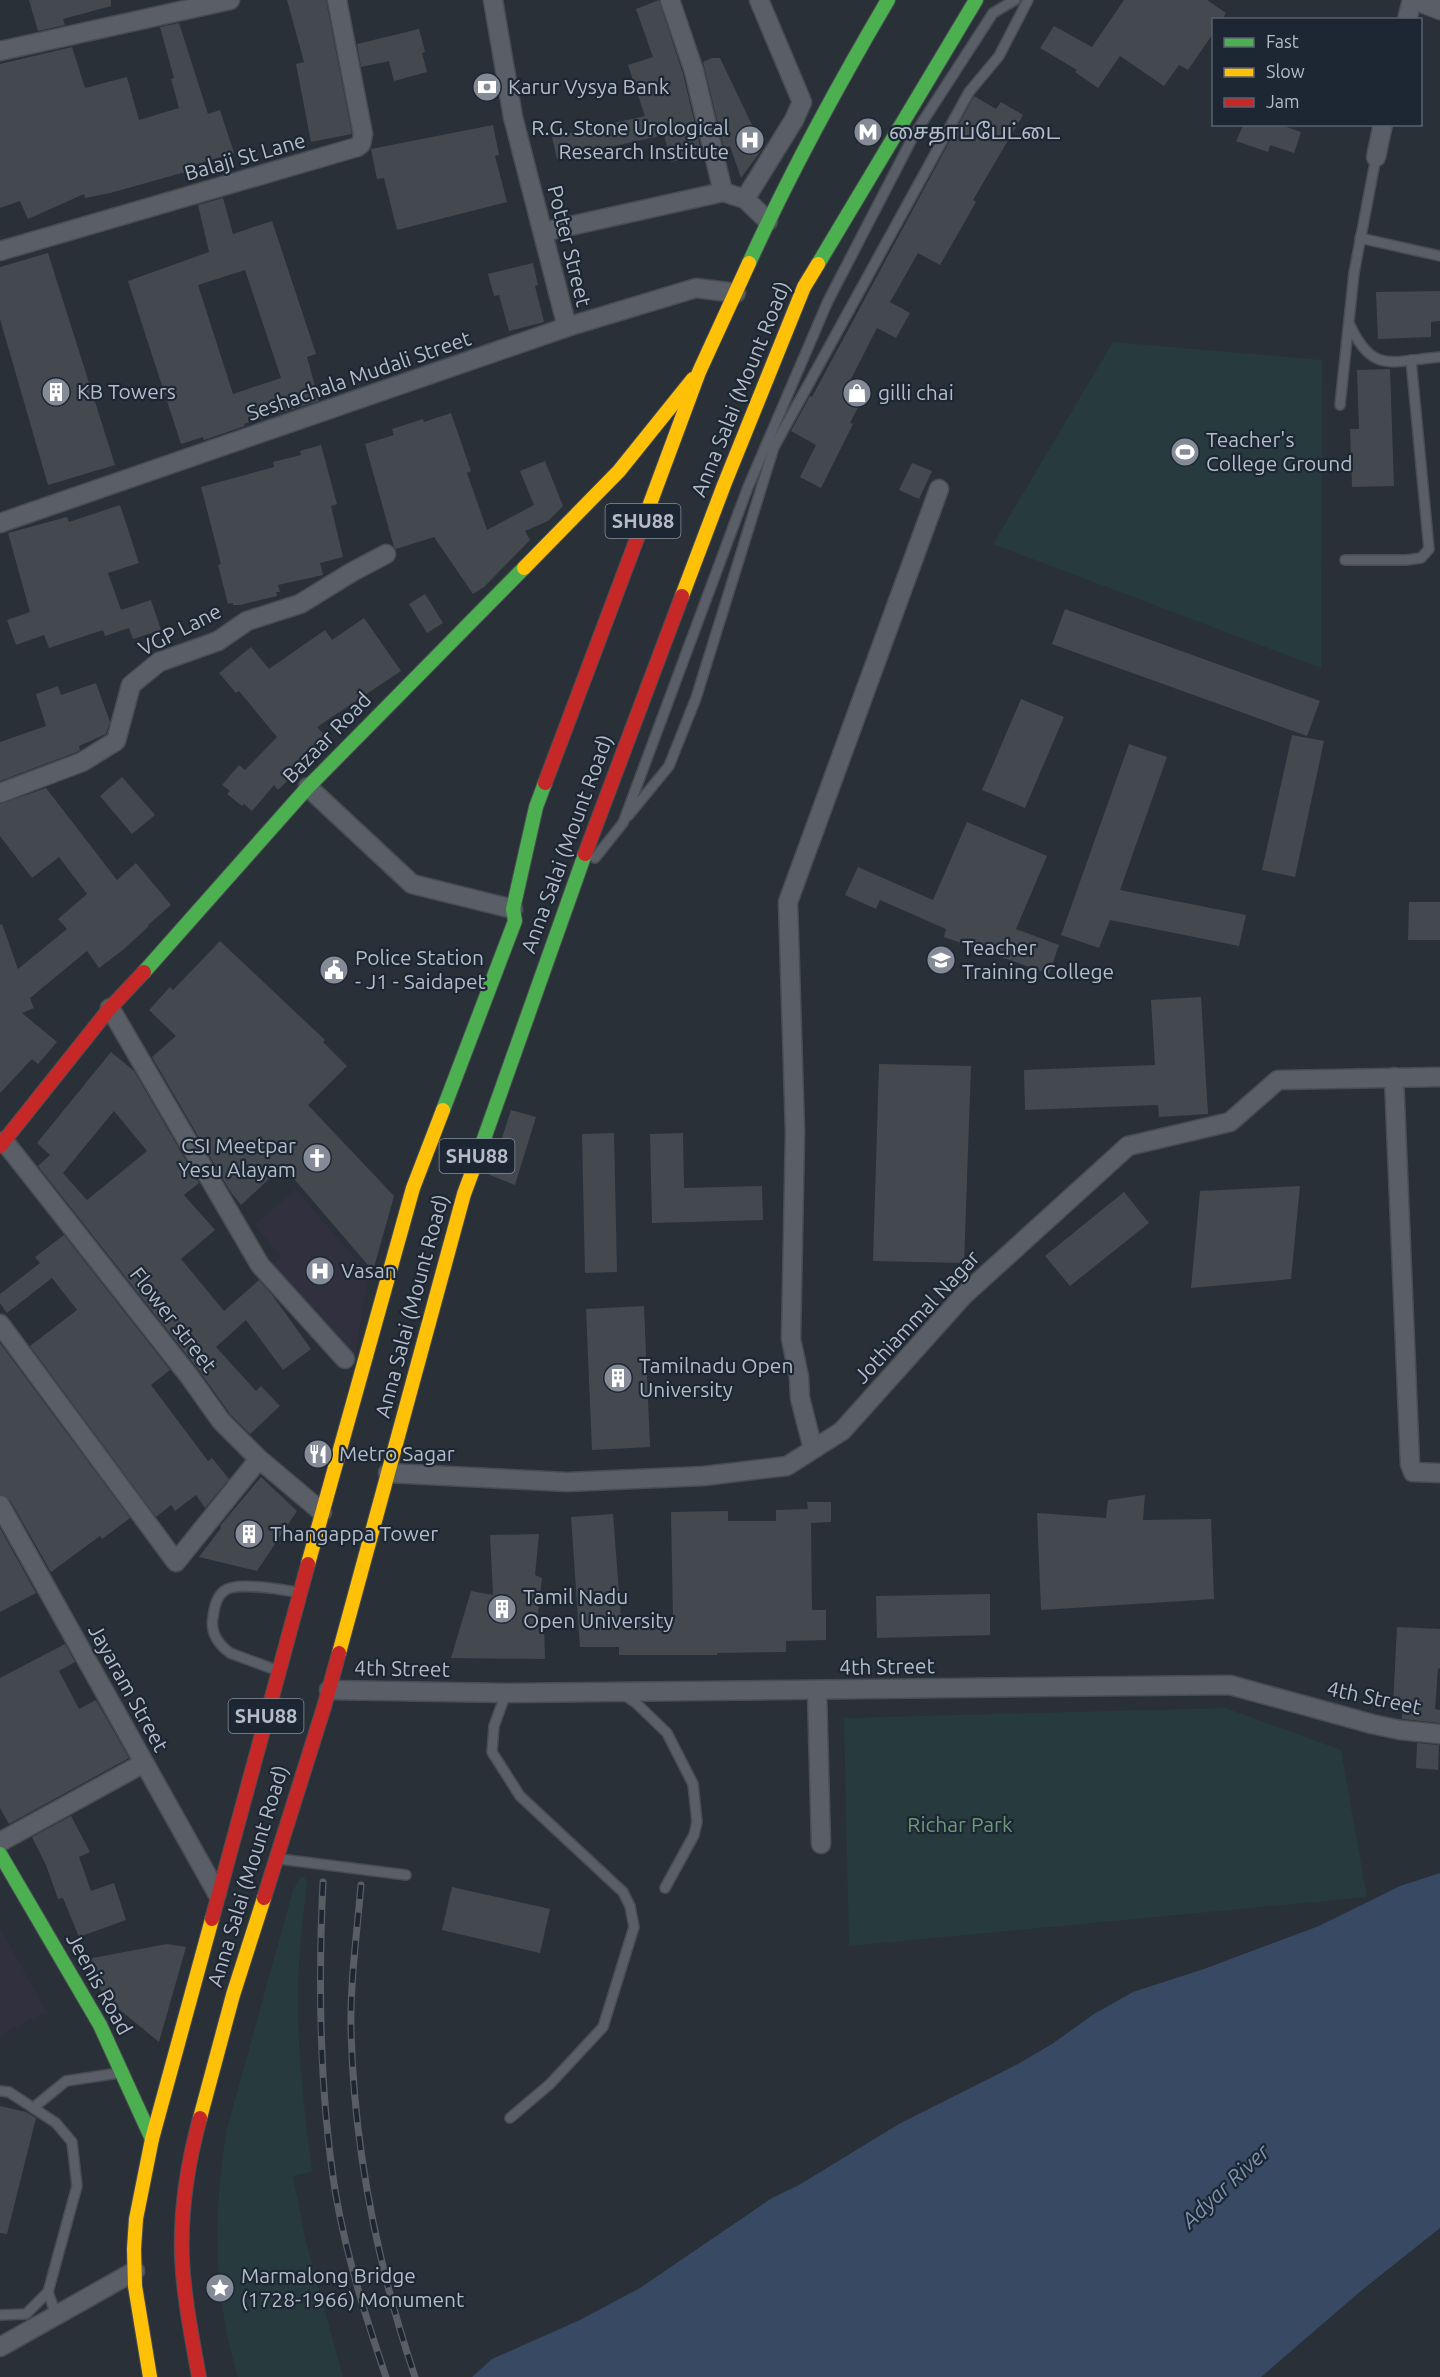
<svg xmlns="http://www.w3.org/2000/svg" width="1440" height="2377" font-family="Ubuntu,'Noto Sans Tamil',sans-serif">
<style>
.medical{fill:#31303e}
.green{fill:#273a3e}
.water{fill:#384963}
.building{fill:#444950;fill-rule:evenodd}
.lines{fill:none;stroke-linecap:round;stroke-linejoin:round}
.lane-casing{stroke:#484c53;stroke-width:12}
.street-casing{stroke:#484c53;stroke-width:21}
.fast-casing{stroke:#484c53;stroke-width:16}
.slow-casing{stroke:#484c53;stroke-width:16}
.jam-casing{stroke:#484c53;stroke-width:16}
.lane{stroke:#5a5e66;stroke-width:9}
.street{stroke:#5a5e66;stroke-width:18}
.fast{stroke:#4caf50;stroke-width:14}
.slow{stroke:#ffc107;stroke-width:14}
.jam{stroke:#c62828;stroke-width:14}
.rail-casing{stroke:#595d64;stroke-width:7}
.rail{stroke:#1d2633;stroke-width:4.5;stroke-dasharray:14;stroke-linecap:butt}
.labels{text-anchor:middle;stroke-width:4.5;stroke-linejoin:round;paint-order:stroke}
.shield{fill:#1d2633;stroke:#878f9c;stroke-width:1.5}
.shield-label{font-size:20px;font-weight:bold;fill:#b4bcc9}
.poi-label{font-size:21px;fill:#b4bcc9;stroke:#1d2633;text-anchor:start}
.street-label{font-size:21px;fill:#b4bcc9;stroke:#1d2633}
.park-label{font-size:21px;fill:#6b9a76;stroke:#1d2633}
.water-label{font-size:22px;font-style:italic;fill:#7c92b1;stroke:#1d2633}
</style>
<rect width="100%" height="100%" fill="#2a3038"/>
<g class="medical">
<polygon points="296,1189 369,1275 354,1359 271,1266 281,1257 255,1225"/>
<polygon points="0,1927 46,2012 0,2035"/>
</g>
<g class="green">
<polygon points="1113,342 1322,360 1321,668 993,544"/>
<polygon points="1225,1708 1341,1750 1367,1897 849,1946 844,1718"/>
<path d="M301,1877L305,1878L307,1883C302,1923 298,1962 298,2002C298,2059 305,2116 312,2172L293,2176L305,2238L343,2377H238C213,2297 213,2211 227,2129L293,1890Z"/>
</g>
<polygon class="water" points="1440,1873 1440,2228 1362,2290 1261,2377 472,2377 492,2359 580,2320 640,2288 772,2198 799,2185 899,2124 1018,2064 1052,2044 1094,2014 1133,1992 1204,1969 1319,1926 1400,1886"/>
<g class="building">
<polygon points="29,0 111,0 111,6 63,19 65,25 38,31"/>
<polygon points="287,0 326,0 352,134 311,142 296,64 304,62"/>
<polygon points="659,0 683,74 702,154 671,162 664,135 557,159 552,137 645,116 628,65 653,57 636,9"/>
<polygon points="1124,0 1207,0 1226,13 1222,20 1214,20 1214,32 1188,70 1179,65 1164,86 1120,56 1098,88 1075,72 1077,70 1040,48 1054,26 1092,47"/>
<polygon points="179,23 208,114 220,110 234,153 188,167 189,171 110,193 85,198 84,194 28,219 20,201 0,208 0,64 72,47 85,88 127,77 139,120 179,108 171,79 174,78 160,27"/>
<polygon points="419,29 425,52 422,53 427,72 394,81 389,61 361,67 357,44"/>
<polygon points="712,58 720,58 763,148 741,178 730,146 724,148 703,62"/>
<polygon points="974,96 996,109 1001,102 1023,115 973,200 976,202 940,265 918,253 905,276 890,302 910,313 896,338 877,328 851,379 868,388 850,423 853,424 821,488 800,477 816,445 791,431 810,396 812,397"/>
<polygon points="1244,124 1278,124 1301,132 1294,153 1270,145 1268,152 1236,141"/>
<polygon points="493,125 499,155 495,156 507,202 397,230 384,178 377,179 371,149"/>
<path d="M223,198L233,234L272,221L316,354L307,357L319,401L244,424L245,426L204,440L203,437L181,444L128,281L209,252L198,205ZM245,270L281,378L233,394L198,285Z"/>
<polygon points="48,253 115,465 48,485 0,319 0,267"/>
<polygon points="533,263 538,285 535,286 544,322 509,331 499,295 494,296 488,274"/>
<polygon points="1440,291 1440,321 1431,322 1431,337 1378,339 1376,292"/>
<polygon points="1390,369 1394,486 1352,487 1350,429 1359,429 1357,370"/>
<polygon points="451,413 471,471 467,473 487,530 534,505 520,471 545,461 563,506 548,521 525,531 530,540 484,587 473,594 434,537 396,549 394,547 365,444 394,435 392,429 423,419 424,422"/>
<polygon points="321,445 337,504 331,506 343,557 320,563 323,575 278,585 280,592 276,592 277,596 240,605 233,605 233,603 228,604 218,565 221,564 201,487 274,467 273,462 301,455 300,451"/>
<polygon points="912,463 932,471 919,499 899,490"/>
<polygon points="120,505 139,563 108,573 121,610 151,600 161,630 133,639 129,628 105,636 103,630 49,648 44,635 16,645 7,620 30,612 8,533 67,517 69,522"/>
<polygon points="425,594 443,623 427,633 409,604"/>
<polygon points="1065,609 1320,701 1307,736 1052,644"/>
<polygon points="364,618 401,671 317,727 329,740 278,790 274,785 252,811 244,804 242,806 227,794 230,791 222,785 239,765 245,770 277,737 239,691 236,693 219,673 251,647 269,669 325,630 332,640"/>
<polygon points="96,683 110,722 106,734 79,746 80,750 77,752 0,781 0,742 46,726 36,694 58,686 61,695"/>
<polygon points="1021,699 1064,717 1025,808 982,790"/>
<polygon points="1292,735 1324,741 1295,877 1262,870"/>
<polygon points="1129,744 1167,757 1120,890 1246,915 1239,946 1110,920 1099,948 1061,935"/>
<polygon points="122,777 155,815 132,834 100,796"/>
<polygon points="46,788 117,880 136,863 171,905 148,925 149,926 124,949 99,968 87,951 30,998 34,1008 22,1013 57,1042 38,1064 32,1059 0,1093 0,925 2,924 18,969 67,929 58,919 87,894 59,857 32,878 0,836 0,804"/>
<polygon points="967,822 1047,856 1016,929 1059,945 1049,974 944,937 946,929 880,900 876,909 845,895 858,867 933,900"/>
<polygon points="1409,902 1440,902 1440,940 1408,940"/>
<polygon points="220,941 325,1040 323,1042 347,1066 308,1105 394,1196 373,1271 283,1166 241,1205 230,1191 152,1057 176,1036 149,1010 170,987 173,990"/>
<polygon points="1201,997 1208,1114 1159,1117 1158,1105 1025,1110 1024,1070 1155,1065 1151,1000"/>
<path d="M111,1052L134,1071L199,1183L184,1195L215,1230L181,1259L224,1311L259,1280L273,1296L311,1349L283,1370L246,1320L216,1347L256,1391L261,1386L280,1406L250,1434L230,1414L198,1369L38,1166L50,1155L37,1143ZM114,1111L147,1151L87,1200L63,1173Z"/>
<polygon points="879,1064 971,1066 964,1263 873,1261"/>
<polygon points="511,1110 536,1117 515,1185 490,1175"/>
<polygon points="614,1133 617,1272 585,1273 582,1134"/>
<polygon points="683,1133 684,1188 762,1186 763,1220 652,1223 650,1134"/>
<polygon points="1300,1186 1291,1279 1191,1288 1200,1191"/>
<polygon points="1124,1192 1149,1223 1070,1286 1045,1256"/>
<polygon points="64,1235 170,1370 151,1385 208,1461 212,1458 229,1479 205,1508 196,1495 175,1511 171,1505 156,1517 30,1346 77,1310 52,1278 7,1313 0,1303 0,1294 40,1263 35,1257"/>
<polygon points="644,1306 650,1447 592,1450 586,1309"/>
<polygon points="0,1343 130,1518 102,1539 100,1536 51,1572 10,1500 0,1494"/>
<polygon points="261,1477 297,1511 257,1571 199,1557 221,1528 220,1526"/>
<polygon points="1145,1495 1143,1520 1211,1519 1214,1599 1041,1610 1037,1513 1106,1518 1108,1500"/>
<polygon points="807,1502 831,1502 831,1522 811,1523 812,1610 826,1610 826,1640 786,1641 786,1652 717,1653 717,1655 619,1655 619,1647 580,1647 571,1517 613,1514 621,1619 673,1619 671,1512 728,1511 728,1521 776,1521 776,1510 808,1509"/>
<polygon points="0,1528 36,1593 0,1612"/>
<polygon points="539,1534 535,1575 542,1578 537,1622 544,1622 545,1659 451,1658 471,1591 493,1595 490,1535"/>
<polygon points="990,1594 990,1635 877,1638 876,1596"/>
<polygon points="1397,1627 1440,1629 1440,1669 1438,1668 1435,1709 1440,1710 1440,1723 1402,1719 1402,1706 1393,1706"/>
<polygon points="65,1644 75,1662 59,1671 79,1709 96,1700 129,1758 9,1824 0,1808 0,1678"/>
<polygon points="1417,1743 1439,1745 1438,1770 1416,1768"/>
<polygon points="71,1816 90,1852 79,1857 91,1891 114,1883 126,1920 79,1937 63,1898 58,1899 46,1865 32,1837"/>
<polygon points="452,1887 550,1909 540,1953 442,1930"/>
<polygon points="167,1944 186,1947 159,2042 109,2001 98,1986 87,1959"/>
<polygon points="0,2106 26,2112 36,2118 7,2234 0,2233"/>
</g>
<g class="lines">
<g class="lane-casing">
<g id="lane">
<polyline points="1360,238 1440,256"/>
<path d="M1349,323C1372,375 1391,361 1440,357"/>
<polyline points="1340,405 1354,273 1376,157"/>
<polyline points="1345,560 1406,560 1421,558 1429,549 1411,360"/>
<polyline points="628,816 669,766 696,698 774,447 969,92 999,56 1028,0"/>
<polyline points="595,858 623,823 748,487 828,301 914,135 993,13 1015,0"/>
<path d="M276,1670L230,1653C218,1644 210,1632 213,1617C214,1608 216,1597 224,1591C237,1581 281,1590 298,1592"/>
<polyline points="506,1693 494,1726 492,1752 520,1796 623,1892 630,1906 634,1927 603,2027 550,2084 510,2118"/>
<polyline points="624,1695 636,1703 667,1733 693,1784 697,1822 694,1835 665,1888"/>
<polyline points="280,1859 406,1875"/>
<polyline points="0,2091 9,2092 56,2123 72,2142 77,2186 48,2292 26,2314 0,2315"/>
<polyline points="33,2108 66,2081 119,2073"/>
<polyline points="48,2292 56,2315"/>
</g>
</g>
<g class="street-casing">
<g id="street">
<polyline points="493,0 513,117 567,327"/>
<polyline points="670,0 694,71 723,192 745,199 768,221"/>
<polyline points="1414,0 1440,10"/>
<polyline points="1407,20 1412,0"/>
<polyline points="0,51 230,0"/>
<polyline points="1376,157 1383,124"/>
<polyline points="745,199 794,120 802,102 759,0"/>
<polyline points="543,232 723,192"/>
<polyline points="0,251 357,147 361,144 363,134 337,0"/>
<polyline points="0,523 567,327 696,288 736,293"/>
<polyline points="308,787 412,884 513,909"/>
<polyline points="0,793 82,762 116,741 131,685 159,662 218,641 247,621 300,604 352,572 386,554"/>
<polyline points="110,1008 260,1265 345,1359"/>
<polyline points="1394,1077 1410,1464 1413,1472 1440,1473"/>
<polyline points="4,1141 189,1376 221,1421 259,1459 322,1512"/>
<polyline points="0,1324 176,1562 259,1459"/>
<polyline points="813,1449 800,1398 799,1377 791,1339 795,1132 788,902 939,489"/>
<polyline points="388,1473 567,1482 704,1476 787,1466 842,1431 964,1295 1128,1146 1230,1122 1278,1080 1440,1077"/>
<polyline points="0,1505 217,1893"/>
<polyline points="329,1690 506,1693 1230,1685 1372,1724 1400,1730 1440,1734"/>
<polyline points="817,1691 821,1844"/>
<polyline points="0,1842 144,1763"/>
<polyline points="0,2347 135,2271"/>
</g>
</g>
<g class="fast-casing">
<g id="fast">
<path d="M749,263C790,173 838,85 888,0"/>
<polyline points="818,264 976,0"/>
<polyline points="144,972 308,787 524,568"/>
<polyline points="443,1110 515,921 513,909 536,807 545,783"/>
<polyline points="474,1167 585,854"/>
<polyline points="0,1854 100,2025 152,2139"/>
</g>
</g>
<g class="slow-casing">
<g id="slow">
<polyline points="641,528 699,372 749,263"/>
<polyline points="524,568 619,471 693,379"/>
<polyline points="682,596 724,485 804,287 818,264"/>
<polyline points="308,1564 413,1188 443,1110"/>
<polyline points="339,1653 464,1194 474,1167"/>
<polyline points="200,2118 233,1995 264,1898"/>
<polyline points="150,2377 135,2286 134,2249 136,2219 152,2139 212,1919"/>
</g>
</g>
<g class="jam-casing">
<g id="jam">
<polyline points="545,783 641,528"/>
<polyline points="585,854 682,596"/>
<polyline points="0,1146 110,1008 144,972"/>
<polyline points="264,1898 324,1707 339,1653"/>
<polyline points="212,1919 308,1564"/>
<path d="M199,2377C192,2338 184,2298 182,2259C180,2212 188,2162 200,2118"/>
</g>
</g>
<use href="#lane" class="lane"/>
<use href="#street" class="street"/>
<use href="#fast" class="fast"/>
<use href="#slow" class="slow"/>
<use href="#jam" class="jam"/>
<g class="rail-casing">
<g id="rail">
<path d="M323,1882C318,1986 319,2092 336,2196C347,2258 366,2318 386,2377"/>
<path d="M361,1885C357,1933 350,1982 351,2030C354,2149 377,2264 415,2377"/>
</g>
</g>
<use href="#rail" class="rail"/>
</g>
<defs>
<g id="bank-disc" transform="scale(1.5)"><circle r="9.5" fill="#848b96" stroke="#1d2633"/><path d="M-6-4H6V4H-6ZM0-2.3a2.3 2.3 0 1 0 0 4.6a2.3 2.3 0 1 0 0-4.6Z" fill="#fff"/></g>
<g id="metro-disc" transform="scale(1.5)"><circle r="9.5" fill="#848b96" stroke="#1d2633"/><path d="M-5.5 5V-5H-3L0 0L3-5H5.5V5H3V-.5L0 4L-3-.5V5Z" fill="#fff"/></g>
<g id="hospital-disc" transform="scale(1.5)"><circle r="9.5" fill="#848b96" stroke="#1d2633"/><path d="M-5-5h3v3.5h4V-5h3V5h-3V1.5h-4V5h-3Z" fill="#fff"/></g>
<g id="building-disc" transform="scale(1.5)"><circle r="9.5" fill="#848b96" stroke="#1d2633"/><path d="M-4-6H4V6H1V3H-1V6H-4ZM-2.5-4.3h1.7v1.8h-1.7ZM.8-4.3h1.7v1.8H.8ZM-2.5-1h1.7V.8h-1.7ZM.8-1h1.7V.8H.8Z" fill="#fff"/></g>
<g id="shop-disc" transform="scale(1.5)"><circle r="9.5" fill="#848b96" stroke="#1d2633"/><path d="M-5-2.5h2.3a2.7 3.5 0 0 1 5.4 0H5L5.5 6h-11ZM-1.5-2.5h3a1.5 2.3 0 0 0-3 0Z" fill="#fff"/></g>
<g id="stadium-disc" transform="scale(1.5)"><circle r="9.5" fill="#848b96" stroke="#1d2633"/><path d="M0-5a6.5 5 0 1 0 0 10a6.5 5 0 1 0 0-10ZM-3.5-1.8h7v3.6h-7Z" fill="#fff"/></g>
<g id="university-disc" transform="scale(1.5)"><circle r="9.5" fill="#848b96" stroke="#1d2633"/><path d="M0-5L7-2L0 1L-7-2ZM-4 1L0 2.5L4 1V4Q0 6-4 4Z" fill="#fff"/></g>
<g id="civic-disc" transform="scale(1.5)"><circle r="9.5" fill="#848b96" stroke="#1d2633"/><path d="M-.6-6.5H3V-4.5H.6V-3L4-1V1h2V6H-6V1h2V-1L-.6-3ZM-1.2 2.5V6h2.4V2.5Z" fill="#fff"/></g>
<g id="church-disc" transform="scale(1.5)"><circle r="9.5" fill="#848b96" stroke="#1d2633"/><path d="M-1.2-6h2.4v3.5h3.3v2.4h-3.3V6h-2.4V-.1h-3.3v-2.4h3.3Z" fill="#fff"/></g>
<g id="restaurant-disc" transform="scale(1.5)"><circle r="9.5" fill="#848b96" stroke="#1d2633"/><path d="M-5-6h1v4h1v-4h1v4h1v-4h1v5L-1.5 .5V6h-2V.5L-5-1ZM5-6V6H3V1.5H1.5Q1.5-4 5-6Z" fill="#fff"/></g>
<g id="sight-disc" transform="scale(1.5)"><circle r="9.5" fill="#848b96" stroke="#1d2633"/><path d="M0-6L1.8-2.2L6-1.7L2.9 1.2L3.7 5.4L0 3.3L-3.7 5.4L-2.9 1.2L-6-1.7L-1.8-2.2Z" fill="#fff"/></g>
</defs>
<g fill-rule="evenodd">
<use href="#bank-disc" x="487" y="87"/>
<use href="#metro-disc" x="868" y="132"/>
<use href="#hospital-disc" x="750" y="140"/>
<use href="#building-disc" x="56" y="392"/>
<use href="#shop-disc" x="857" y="393"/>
<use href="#stadium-disc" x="1185" y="452"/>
<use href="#university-disc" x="941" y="960"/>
<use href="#civic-disc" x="334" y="970"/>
<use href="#church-disc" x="317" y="1158"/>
<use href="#hospital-disc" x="320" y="1271"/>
<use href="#building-disc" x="618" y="1378"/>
<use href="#restaurant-disc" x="318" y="1454"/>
<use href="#building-disc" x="249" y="1534"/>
<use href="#building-disc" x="502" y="1609"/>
<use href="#sight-disc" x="220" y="2288"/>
</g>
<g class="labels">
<g class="shield">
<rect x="605.5" y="504" width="75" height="34" rx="4.5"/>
<rect x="439.5" y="1139" width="75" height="34" rx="4.5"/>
<rect x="228.5" y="1699" width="75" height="34" rx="4.5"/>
</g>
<g class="shield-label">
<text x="643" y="528">SHU88</text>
<text x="477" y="1163">SHU88</text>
<text x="266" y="1723">SHU88</text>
</g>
<g class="poi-label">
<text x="508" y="94">Karur Vysya Bank</text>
<text x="729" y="135" text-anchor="end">R.G. Stone Urological<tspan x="729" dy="24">Research Institute</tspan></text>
<text x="889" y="139">சைதாப்பேட்டை</text>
<text x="77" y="399">KB Towers</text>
<text x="878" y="400">gilli chai</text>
<text x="1206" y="447">Teacher's<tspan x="1206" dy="24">College Ground</tspan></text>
<text x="962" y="955">Teacher<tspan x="962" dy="24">Training College</tspan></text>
<text x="355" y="965">Police Station<tspan x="355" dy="24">- J1 - Saidapet</tspan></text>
<text x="296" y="1153" text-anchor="end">CSI Meetpar<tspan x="296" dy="24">Yesu Alayam</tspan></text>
<text x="341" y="1278">Vasan</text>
<text x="639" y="1373">Tamilnadu Open<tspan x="639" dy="24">University</tspan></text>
<text x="339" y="1461">Metro Sagar</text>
<text x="270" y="1541">Thangappa Tower</text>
<text x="523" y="1604">Tamil Nadu<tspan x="523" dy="24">Open University</tspan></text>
<text x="241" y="2283">Marmalong Bridge<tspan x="241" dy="24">(1728-1966) Monument</tspan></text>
</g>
<g class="street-label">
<text transform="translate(245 157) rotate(-16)" y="7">Balaji St Lane</text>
<text transform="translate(569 246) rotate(76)" y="7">Potter Street</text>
<text transform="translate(359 376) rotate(-19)" y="7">Seshachala Mudali Street</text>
<text transform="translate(741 389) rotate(-68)" y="7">Anna Salai (Mount Road)</text>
<text transform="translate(180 630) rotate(-27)" y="7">VGP Lane</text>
<text transform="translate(327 738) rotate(-46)" y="7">Bazaar Road</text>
<text transform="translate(567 844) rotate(-70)" y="7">Anna Salai (Mount Road)</text>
<text transform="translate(412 1306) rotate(-75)" y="7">Anna Salai (Mount Road)</text>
<text transform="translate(917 1317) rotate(-47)" y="7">Jothiammal Nagar</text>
<text transform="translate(173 1320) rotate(52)" y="7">Flower street</text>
<text transform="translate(887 1667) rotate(-1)" y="7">4th Street</text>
<text transform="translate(402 1669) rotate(1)" y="7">4th Street</text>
<text transform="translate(128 1688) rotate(61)" y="7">Jayaram Street</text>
<text transform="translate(1374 1698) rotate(12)" y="7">4th Street</text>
<text transform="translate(248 1876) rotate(-73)" y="7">Anna Salai (Mount Road)</text>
<text transform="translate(99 1984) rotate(61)" y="7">Jeenis Road</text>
</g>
<g class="park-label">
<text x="960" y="1832">Richar Park</text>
</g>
<g class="water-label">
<text transform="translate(1225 2186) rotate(-43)" y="8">Adyar River</text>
</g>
</g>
<rect x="1212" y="18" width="210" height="108" fill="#1d2633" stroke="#59626f" stroke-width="1.5"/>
<rect x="1224" y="38" width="30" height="9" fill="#4caf50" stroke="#59626f" stroke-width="1.5"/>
<text x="1266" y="48" font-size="18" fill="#b4bcc9">Fast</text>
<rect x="1224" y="68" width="30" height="9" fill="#ffc107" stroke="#59626f" stroke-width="1.5"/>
<text x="1266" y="78" font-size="18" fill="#b4bcc9">Slow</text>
<rect x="1224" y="98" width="30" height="9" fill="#c62828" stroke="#59626f" stroke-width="1.5"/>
<text x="1266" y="108" font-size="18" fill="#b4bcc9">Jam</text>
</svg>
